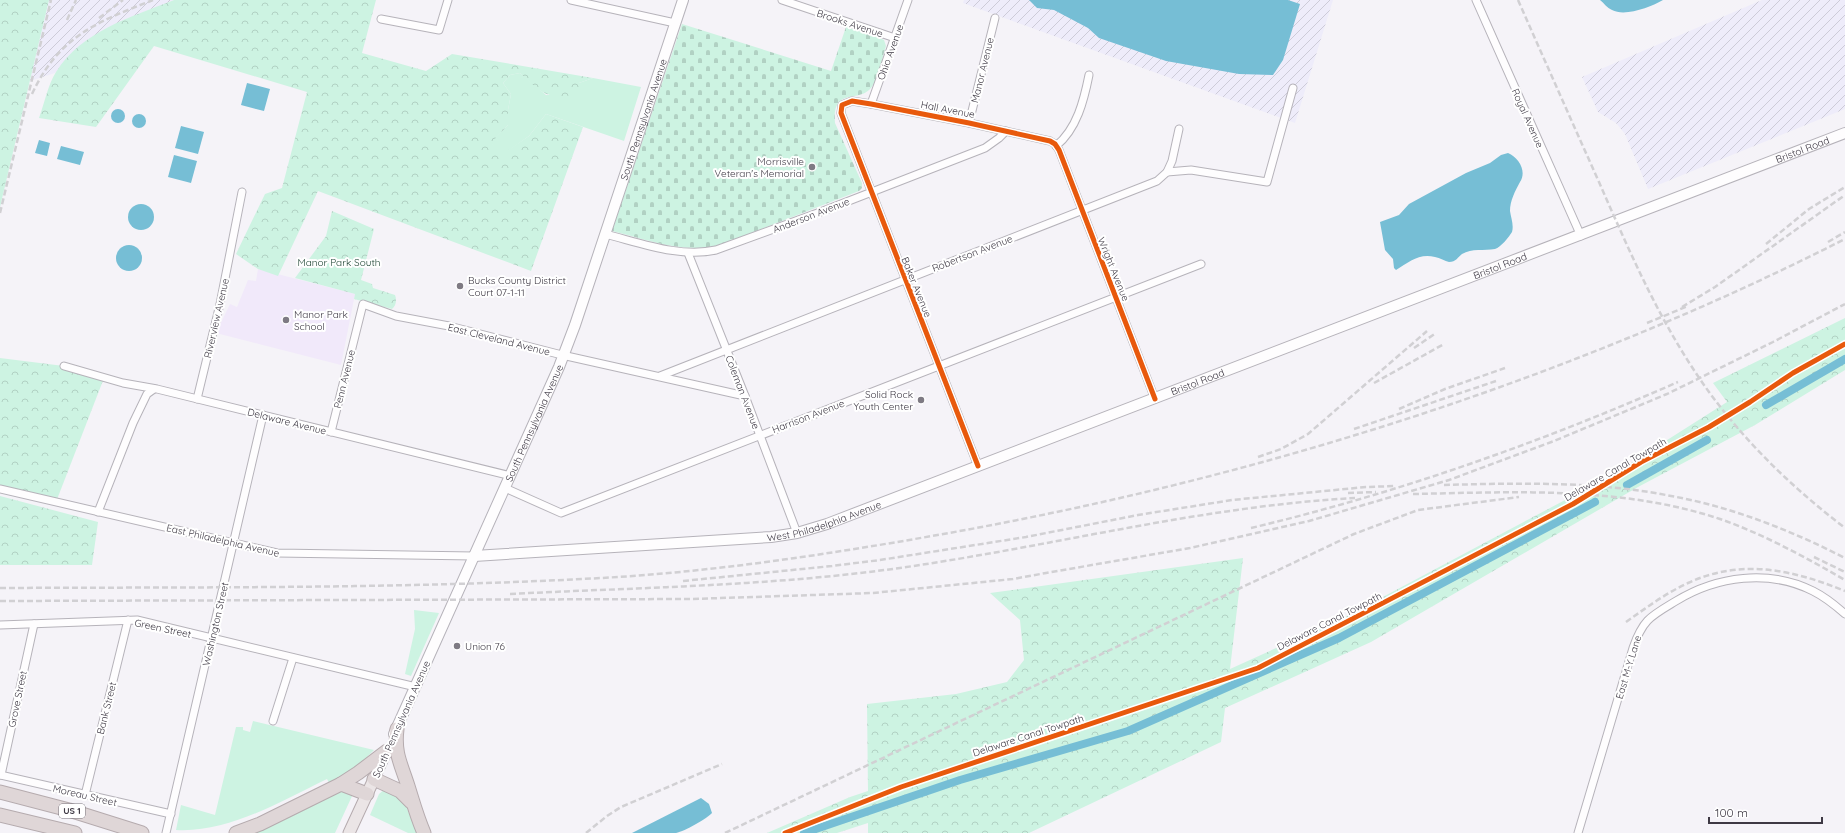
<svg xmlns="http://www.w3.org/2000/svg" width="1845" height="833" font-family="Quicksand,sans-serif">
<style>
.industrial{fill:url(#industrial-furrows)}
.built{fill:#f1e9fa}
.grass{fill:#cdf3e2}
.forest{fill:url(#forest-crowns)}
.cemetery{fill:url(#cemetery-stones)}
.water{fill:#76bed5}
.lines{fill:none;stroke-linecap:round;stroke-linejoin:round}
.canal{stroke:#76bed5;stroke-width:8}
.street-casing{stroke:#b6b3ba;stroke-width:9}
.secondary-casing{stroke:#b6b3ba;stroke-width:12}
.primary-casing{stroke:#b5abae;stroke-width:13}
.highway-casing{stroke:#b5abae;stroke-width:15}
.street{stroke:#fefdfe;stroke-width:7}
.secondary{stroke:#fefdfe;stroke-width:10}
.primary{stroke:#ebe5e6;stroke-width:11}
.highway{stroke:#dfd6d7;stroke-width:13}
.rail{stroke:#d1d0d3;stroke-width:2.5;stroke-dasharray:6 3;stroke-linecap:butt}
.cycleway-casing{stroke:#fff;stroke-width:8}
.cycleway{stroke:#e8590c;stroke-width:5}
.poi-dot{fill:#7e7a83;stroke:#fff;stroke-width:1.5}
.labels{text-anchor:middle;stroke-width:4;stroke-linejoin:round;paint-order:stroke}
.shield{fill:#fff;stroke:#78747c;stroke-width:1}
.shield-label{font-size:9px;font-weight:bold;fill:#3e3944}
.street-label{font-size:10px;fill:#3e3944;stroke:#fff}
.poi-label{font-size:10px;fill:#3e3944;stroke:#fff;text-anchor:start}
.park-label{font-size:10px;fill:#1d4332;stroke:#fff}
</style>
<defs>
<pattern id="industrial-furrows" width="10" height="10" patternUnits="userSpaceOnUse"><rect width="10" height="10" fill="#eeecfa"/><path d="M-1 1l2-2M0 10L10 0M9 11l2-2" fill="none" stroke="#cdcbd8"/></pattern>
<pattern id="forest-crowns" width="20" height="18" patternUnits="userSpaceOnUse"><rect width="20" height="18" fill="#cdf3e2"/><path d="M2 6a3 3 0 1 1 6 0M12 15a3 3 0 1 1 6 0" fill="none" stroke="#b1d1c3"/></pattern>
<pattern id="cemetery-stones" width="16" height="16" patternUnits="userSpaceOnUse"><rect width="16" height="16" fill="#cdf3e2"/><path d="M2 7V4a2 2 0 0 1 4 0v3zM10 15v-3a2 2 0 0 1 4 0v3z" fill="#b1d1c3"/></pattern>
</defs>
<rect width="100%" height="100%" fill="#f5f3f8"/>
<g class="industrial">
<polygon points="49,0 174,0 124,20 80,46 55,73 30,81"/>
<polygon points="964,0 1333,0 1295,123 963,3"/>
<polygon points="1762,0 1845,0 1845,109 1648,189 1625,134 1616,123 1598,112 1582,77"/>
</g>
<polygon class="built" points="258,269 355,294 341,365 216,333 230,304 237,307 248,280 256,281"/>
<g class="grass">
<polygon points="520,73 546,95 579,95 579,83 593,78 641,87 624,141 546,114 529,136 504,154 490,143 508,125 508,110 511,94 503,83 510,75"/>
<polygon points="414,610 439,613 411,676 405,674 415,629"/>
<path d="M253,721L374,750L355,769L329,783L327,779C281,801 229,833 176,830L181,805L215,815L236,727H243V730L250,732Z"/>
<polygon points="385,789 404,801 417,833 408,833 370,815 379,794"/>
<polygon points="339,790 353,794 335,833 248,833"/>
</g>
<g class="forest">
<polygon points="0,0 49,0 0,207"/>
<path d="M174,0H376L362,53L426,71L452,54L593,78L579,83L582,90L579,95C545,98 545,96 520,73L510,75L503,83L511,94L508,110V125L491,143L504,153L529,136L546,114L583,127L531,271L318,191L278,276L258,269L236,254L265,194L282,188L307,92L154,46L96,127L39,118C44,105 48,84 56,72C82,31 131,17 174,0Z"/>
<path d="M332,211L374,229L361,280L372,284L373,288L395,295C397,300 396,306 392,309L354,299L355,294L295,278L326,236Z"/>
<polygon points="1845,318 1845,370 1755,425 1638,487 1371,642 1225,708 1221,742 1029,833 868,833 868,823 837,833 767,833 850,797 868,791 867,704 956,694 1007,682 1024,660 1020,620 990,593 1243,558 1230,669 1349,615 1612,475 1727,402 1713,383"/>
<polygon points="0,358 64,366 104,378 56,502 0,486"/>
<polygon points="0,496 98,522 92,565 0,565"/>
</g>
<path class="cemetery" d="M682,24L831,71L846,27L875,36L884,40L886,46C882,58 880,74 873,85C861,106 832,84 835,123L862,183V188L859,191L720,245C682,254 649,240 612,231Z"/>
<g class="water">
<polygon points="1029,0 1288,0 1300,4 1283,60 1273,75 1239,74 1166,61 1099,38 1088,28 1054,10 1037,8"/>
<path d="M1600,0H1663C1651,7 1625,17 1612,10C1607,8 1604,3 1600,0Z"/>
<polygon points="247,83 270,89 264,111 241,105"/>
<circle cx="118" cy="116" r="7"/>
<circle cx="139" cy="121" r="7"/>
<polygon points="181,126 204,132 198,154 175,148"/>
<polygon points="39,140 50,143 47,156 35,153"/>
<polygon points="61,146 84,152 80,165 57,159"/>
<path d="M1508,153C1519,158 1527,171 1520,182C1515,191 1510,201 1510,211C1511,218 1514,225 1512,232C1509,237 1501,247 1495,249C1484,251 1472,248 1462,254C1458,257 1456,262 1449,262C1445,261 1440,258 1435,257C1419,253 1409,262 1396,270L1394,268L1393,259L1385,250L1380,222L1399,215L1409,204L1466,173L1490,163L1501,155Z"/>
<polygon points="174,155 197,161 191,183 168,177"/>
<circle cx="141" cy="217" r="13"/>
<circle cx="129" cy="258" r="13"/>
<path d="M701,798L709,804L712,813C706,819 685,831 676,833C663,833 646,833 632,833Z"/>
</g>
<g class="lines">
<g class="canal">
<polyline points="1766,405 1845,359"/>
<polyline points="1627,485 1707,440"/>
<polyline points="804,833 960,780 1128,731 1339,638 1595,502"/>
</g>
<g class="street-casing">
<g id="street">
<polyline points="571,0 675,23"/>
<polyline points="782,0 895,38"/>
<polyline points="1476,0 1581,236"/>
<polyline points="381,19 439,30 448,0"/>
<polyline points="871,104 908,0"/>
<polyline points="969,123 995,18"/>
<path d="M1056,146C1077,129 1084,100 1089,75"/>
<polyline points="1167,172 1172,161 1179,129"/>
<path d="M605,234C641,243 680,258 716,250L823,211L985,148L999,138L1006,131"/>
<polyline points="688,253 745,396 797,533"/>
<polyline points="64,366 123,383 157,389 511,476"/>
<polyline points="660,376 1157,181 1167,172 1191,170 1267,182 1293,88"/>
<polyline points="197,399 220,304 242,192"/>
<polyline points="331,432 363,304 396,316 449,326 562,355 745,396"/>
<polyline points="978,466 841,113 842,105 852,101 871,104 969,123 1050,141 1055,144 1059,150 1155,399"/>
<polyline points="505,488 561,513 1201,264"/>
<polyline points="0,489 277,553 474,556"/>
<polyline points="98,512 133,423 147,394 154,389"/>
<polyline points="0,625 137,620 416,687"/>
<polyline points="273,721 293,658"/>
<polyline points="0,775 171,814"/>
<polyline points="1,775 34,624"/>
<polyline points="85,795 128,620"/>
<polyline points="166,833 263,415"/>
<path d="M1578,833L1633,648C1643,619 1651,616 1676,601C1717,576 1769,569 1813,591C1825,597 1835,605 1845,614"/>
</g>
</g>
<g class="secondary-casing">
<g id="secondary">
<path id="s1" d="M474,556L771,537L797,533L827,524L1845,133"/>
<path id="s2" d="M394,734L559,367L575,325L683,0"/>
<polyline points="374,779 386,753"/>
</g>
</g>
<g class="primary-casing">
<polyline id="primary" points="349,833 374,779"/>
</g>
<g class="highway-casing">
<g id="highway">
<path d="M397,729C394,753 401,764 408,786C413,802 417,817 424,833"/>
<polyline points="374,779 400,791 411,802"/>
<polyline points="341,784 358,773 387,751"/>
<polyline points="0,792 69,810 142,833"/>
<polyline points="0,815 75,833"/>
<polyline points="236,833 260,824 341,784 367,794"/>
</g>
</g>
<use href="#street" class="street"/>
<use href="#secondary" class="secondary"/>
<use href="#primary" class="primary"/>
<use href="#highway" class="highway"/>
<g class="rail">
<path d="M1518,0C1545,61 1572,122 1599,182C1631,255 1662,327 1709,392C1747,444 1794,489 1845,528"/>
<polyline points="99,18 123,0"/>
<polyline points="67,20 76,0"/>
<path d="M32,94C59,36 97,22 153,0"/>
<polyline points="0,213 51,0"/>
<polyline points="1828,242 1845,232"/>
<polyline points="1766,244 1809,209 1845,187"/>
<polyline points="1682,307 1715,287 1845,195"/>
<polyline points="1647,323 1688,306"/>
<polyline points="1414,348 1436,333"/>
<polyline points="1374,383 1444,344"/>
<polyline points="1399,409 1445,389 1505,368"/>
<polyline points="1354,429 1496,381"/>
<polyline points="1258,457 1281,449 1308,434 1427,331"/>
<path d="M1444,485C1519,483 1597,481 1671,496C1732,507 1790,530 1845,558"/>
<polyline points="1348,493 1376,492"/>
<path d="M1413,494C1515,492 1621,486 1720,519C1763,534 1805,557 1845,580"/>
<path d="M1251,528C1398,493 1539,443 1678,382"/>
<polyline points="1814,557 1845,572"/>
<polyline points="683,581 832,566 880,560 1026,537 1138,515 1232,500 1366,487 1396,486"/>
<path d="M0,588C200,587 401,589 601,578C711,572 823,555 932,536C1247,481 1559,384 1845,239"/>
<path d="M510,594C647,587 784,586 920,565C1065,543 1208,506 1355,498"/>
<polyline points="0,601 692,599 873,593 1013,579 1046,573 1190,548 1309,521 1449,480 1554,441 1667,394 1773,342 1845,304"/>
<path d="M1626,622C1646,608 1666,593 1688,583C1742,558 1793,570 1845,591"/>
<polyline points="586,833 607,816 621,807 722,764"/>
<polyline points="725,833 1354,534 1418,510 1519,497"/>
</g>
<g class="cycleway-casing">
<g id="cycleway">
<polyline points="978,466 841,113 842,105 852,101 871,104 969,123 1050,141 1055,144 1059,150 1155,399"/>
<polyline points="785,833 901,787 1258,668 1573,504 1641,462 1709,427 1750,402 1793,373 1845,344"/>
</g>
</g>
<use href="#cycleway" class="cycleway"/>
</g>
<g class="poi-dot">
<circle cx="812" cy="167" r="4"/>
<circle cx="460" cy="286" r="4"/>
<circle cx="286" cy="320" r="4"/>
<circle cx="921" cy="400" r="4"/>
<circle cx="457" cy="646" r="4"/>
</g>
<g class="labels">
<rect class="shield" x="59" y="804" width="26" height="14" rx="3"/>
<g class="shield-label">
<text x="72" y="814">US 1</text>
</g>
<g class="street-label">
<text transform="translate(850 23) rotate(18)" y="4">Brooks Avenue</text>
<text transform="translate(890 52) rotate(-70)" y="4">Ohio Avenue</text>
<text transform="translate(982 70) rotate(-76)" y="4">Manor Avenue</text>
<text transform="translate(948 109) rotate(11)" y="4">Hall Avenue</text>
<text transform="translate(1528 118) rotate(66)" y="4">Royal Avenue</text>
<text dy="4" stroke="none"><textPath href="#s2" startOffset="664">South Pennsylvania Avenue</textPath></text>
<text dy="4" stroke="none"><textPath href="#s1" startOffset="1400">Bristol Road</textPath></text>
<text transform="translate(811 215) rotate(-21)" y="4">Anderson Avenue</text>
<text transform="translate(972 253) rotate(-21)" y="4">Robertson Avenue</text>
<text dy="4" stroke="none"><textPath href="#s1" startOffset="1076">Bristol Road</textPath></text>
<text transform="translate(1114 269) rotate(68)" y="4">Wright Avenue</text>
<text transform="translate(917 287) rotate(68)" y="4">Baker Avenue</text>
<text transform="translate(216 318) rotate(-77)" y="4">Riverview Avenue</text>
<text transform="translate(499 339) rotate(14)" y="4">East Cleveland Avenue</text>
<text transform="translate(344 379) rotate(-76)" y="4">Penn Avenue</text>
<text dy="4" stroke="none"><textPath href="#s1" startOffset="752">Bristol Road</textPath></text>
<text transform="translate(743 392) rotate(69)" y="4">Coleman Avenue</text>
<text transform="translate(808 416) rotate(-21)" y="4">Harrison Avenue</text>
<text transform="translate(287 421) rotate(14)" y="4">Delaware Avenue</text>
<text dy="4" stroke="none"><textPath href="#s2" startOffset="341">South Pennsylvania Avenue</textPath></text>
<text transform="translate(1615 469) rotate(-30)" y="4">Delaware Canal Towpath</text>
<text dy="4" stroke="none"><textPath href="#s1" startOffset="353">West Philadelphia Avenue</textPath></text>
<text transform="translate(223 540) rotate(13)" y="4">East Philadelphia Avenue</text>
<text transform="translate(1329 621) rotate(-27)" y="4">Delaware Canal Towpath</text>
<text transform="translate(215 624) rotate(-77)" y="4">Washington Street</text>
<text transform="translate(163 628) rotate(12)" y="4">Green Street</text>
<text transform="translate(1628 667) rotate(-73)" y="4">East M-Y Lane</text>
<text transform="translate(17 699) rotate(-78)" y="4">Grove Street</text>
<text transform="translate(106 708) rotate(-76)" y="4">Bank Street</text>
<text transform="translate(401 719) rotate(-66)" y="4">South Pennsylvania Avenue</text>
<text transform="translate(1028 735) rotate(-18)" y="4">Delaware Canal Towpath</text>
<text transform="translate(85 795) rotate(13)" y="4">Moreau Street</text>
</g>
<g class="poi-label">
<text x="804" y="165" text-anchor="end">Morrisville<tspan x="804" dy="12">Veteran's Memorial</tspan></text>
<text x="468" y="284">Bucks County District<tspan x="468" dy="12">Court 07-1-11</tspan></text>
<text x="294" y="318">Manor Park<tspan x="294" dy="12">School</tspan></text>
<text x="913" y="398" text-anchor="end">Solid Rock<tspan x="913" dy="12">Youth Center</tspan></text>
<text x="465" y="650">Union 76</text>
</g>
<g class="park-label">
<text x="339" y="266">Manor Park South</text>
</g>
</g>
<path d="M1709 817v6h113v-6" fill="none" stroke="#3e3944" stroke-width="2"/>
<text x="1715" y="817" font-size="12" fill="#3e3944" stroke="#ffffff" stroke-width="3" paint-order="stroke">100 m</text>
</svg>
